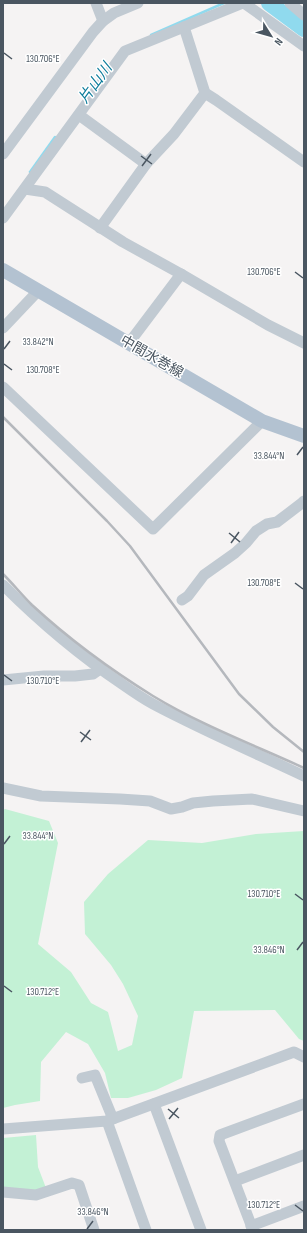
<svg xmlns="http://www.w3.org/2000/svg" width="307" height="1233" font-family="'Sofia Sans Condensed','Noto Sans JP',sans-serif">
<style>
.green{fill:#c3f1d5}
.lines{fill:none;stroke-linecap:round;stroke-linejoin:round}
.stream{stroke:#90daee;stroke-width:2.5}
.river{stroke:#90daee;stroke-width:16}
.minor{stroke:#c1cad2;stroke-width:11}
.major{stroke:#b3c2d1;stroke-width:14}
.rail{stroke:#b5b8bd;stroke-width:2.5}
.ticks{fill:none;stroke:#4a5661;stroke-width:1.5}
.labels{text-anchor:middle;stroke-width:3;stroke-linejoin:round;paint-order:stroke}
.street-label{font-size:14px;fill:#4a5661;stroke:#fff}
.water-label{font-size:15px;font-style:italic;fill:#0c7c9b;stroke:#fff}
.ticks-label{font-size:10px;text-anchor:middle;fill:#4a5661;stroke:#fff;stroke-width:3;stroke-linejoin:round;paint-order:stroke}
</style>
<rect width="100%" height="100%" fill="#f5f3f3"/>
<g class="green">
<polygon points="5,809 49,821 58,843 38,944 71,972 91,1003 108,1012 118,1051 132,1045 138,1016 123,984 111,965 85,934 84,902 108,874 148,840 202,843 256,834 304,831 304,1041 299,1039 275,1010 194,1011 182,1078 156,1090 128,1098 111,1098 105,1073 88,1044 66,1032 41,1062 40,1101 15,1105 3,1108 3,810"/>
<polygon points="36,1135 38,1167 46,1188 37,1191 3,1189 3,1138"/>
</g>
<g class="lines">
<g class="stream">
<polyline points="151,35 224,3"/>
<polyline points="30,172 55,137"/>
</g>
<polyline class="river" points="269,3 304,29"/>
<g class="minor">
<polyline points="96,3 103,21"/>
<polyline points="244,3 304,46"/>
<polyline points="290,3 304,15"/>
<polyline points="184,27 205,93 216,100 304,162"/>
<polyline points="79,115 146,164"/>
<polyline points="3,154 93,32 103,21 114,13 138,3"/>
<polyline points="25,189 45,192 123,242 181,274 268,325 304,343"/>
<polyline points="3,218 125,51 243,3"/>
<polyline points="100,228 146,164 174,134 205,93"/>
<polyline points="3,328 38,291"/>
<polyline points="129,343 181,274"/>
<polyline points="3,387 153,529 262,421"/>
<path d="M3,585C40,622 79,655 122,684C132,691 142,698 153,704C202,730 253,752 304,776"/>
<polyline points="182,600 188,596 204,575 235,553 246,543 256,531 267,524 277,522 302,503 304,501"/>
<polyline points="3,680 44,676 75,676 93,674 100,669"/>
<polyline points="3,788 41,796 120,799 150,801 171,809 182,807 193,803 213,801 252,799 304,811"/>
<polyline points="82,1078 95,1075 113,1119"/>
<polyline points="154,1104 201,1230"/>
<polyline points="107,1121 146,1230"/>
<polyline points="3,1129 107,1121 294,1052 304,1057"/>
<polyline points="235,1181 304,1155"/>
<polyline points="3,1192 36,1195 72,1183 79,1185 94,1230"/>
<polyline points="251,1226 304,1206"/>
<polyline points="253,1230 219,1141 220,1135 304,1104"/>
</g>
<polyline class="major" points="3,270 262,421 304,436"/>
<g class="rail">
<polyline points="3,417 107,521 130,546 239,694 273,727 304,752"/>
<path d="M3,574C13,584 22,595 32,605C69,639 111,670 153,696C201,725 254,745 304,768"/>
</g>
</g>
<path class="ticks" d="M4,53L12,59M141,156L152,164M142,166L151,154M295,272L303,278M4,349L10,341M4,364L12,370M297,455L303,447M229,533L240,542M231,543L239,532M295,583L303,589M4,675L12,681M80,732L91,740M81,742L90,730M4,844L10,836M295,894L303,900M297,950L303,942M4,986L12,992M168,1109L179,1118M169,1119L178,1108M295,1205L303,1211M87,1229L93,1221"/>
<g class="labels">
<g class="street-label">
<text transform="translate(152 356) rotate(30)" y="5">中間水巻線</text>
</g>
<g class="water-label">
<text transform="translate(95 83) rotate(-54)" y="5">片山川</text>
</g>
</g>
<g class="ticks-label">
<text x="43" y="62">130.706°E</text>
<text x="264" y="275">130.706°E</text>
<text x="38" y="345">33.842°N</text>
<text x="43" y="373">130.708°E</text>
<text x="269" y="459">33.844°N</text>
<text x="264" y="586">130.708°E</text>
<text x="43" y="684">130.710°E</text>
<text x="38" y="839">33.844°N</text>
<text x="264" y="897">130.710°E</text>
<text x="269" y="953">33.846°N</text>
<text x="43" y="995">130.712°E</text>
<text x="264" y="1208">130.712°E</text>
<text x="93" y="1215">33.846°N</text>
</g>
<rect width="307" height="1233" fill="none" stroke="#4a5661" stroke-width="8"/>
<g transform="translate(271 36) rotate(127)" stroke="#ffffff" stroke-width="3" paint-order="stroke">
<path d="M0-3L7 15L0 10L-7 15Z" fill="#4a5661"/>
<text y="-6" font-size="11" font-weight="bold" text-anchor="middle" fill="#4a5661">N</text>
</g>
</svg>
